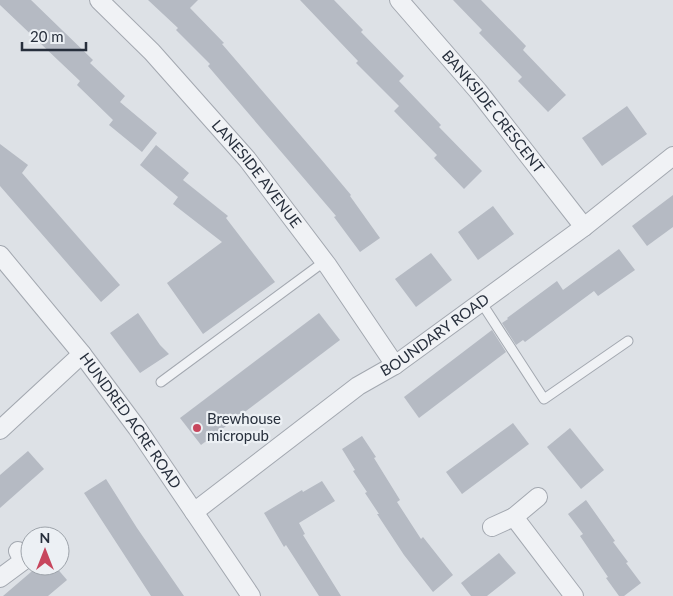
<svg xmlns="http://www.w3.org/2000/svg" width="673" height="596" font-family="Lato,sans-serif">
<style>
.building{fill:#b5bac3}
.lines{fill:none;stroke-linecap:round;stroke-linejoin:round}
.service-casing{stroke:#a3a8b0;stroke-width:11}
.minor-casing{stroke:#a3a8b0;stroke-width:20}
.service{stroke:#f0f2f5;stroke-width:9}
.minor{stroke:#f0f2f5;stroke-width:18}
.poi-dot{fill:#c7465d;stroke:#ecf0f4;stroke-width:2}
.labels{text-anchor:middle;stroke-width:4.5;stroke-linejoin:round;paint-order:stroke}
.street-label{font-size:15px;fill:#272f3c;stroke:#ecf0f4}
.poi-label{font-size:15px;fill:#272f3c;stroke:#ecf0f4;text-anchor:start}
</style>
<rect width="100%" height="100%" fill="#dde1e6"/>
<g class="building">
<polygon points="0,0 31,0 93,60 90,63 125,96 120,102 157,133 142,152 109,125 113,120 77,85 80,81 0,5"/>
<polygon points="148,0 198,0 190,8 224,43 222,44 320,158 351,195 350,196 380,238 360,252 334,217 336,216 208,66 210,64 176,30 178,28"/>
<polygon points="300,0 334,0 363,30 361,32 404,76 399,81 441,125 439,127 482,171 464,189 434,158 437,155 394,111 399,106 356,63 358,61"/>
<polygon points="453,0 481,0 526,46 523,50 566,95 548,112 518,81 522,77 479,33 482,30"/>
<polygon points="627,106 647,134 602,166 582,138"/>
<polygon points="0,144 28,165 22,173 120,285 101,302 0,186"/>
<polygon points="156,145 189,173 183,180 228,216 226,218 275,282 203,334 167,283 222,242 173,204 178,197 140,165"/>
<polygon points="673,195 673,227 647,246 632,226"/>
<polygon points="493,206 514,234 478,260 458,232"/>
<polygon points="619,249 635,270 598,296 594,291 525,342 523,340 516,345 502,323 508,319 507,318 557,281 563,290"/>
<polygon points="431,253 452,280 416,307 395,279"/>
<polygon points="138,313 160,345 169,354 140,373 110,333"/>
<polygon points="319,313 340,340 201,445 180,418"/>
<polygon points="492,330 506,352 419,418 404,397"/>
<polygon points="513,423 529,444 462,494 446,472"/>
<polygon points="570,428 604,470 581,489 547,447"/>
<polygon points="362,436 376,457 374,458 400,500 397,502 421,539 423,537 453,575 433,592 404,555 377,514 379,514 365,493 367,492 353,471 355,470 342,449"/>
<polygon points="28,451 44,469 0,508 0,475"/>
<polygon points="106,479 137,528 184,596 151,596 84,493"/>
<polygon points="322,481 335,501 299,523 305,534 303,535 341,596 319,596 286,545 284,547 264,513 302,490 303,492"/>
<polygon points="586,500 615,541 613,542 628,562 626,563 641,583 624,596 619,596 606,578 608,577 580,536 583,534 568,514"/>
<polygon points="499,553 516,573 487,596 471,596 461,583"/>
<polygon points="38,566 55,566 67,580 48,596 3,596"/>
</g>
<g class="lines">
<g class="service-casing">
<g id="service">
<polyline points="481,302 544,399 628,341"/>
<polyline points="161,382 325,261"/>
</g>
</g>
<g class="minor-casing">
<g id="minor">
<path id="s1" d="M99,0L152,52L247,159L328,266L395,365"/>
<path id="s2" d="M399,0L478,91L584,227"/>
<path id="s3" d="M0,255L82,354L137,428L251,596"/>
<polyline points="0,430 82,354"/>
<path id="s4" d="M194,512L358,386L395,365L584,227L673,156"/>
<polyline points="514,517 574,596"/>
<polyline points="492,527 514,517 538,497"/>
<polyline points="0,578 23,561 18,551"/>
</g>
</g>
<use href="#service" class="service"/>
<use href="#minor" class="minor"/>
</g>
<circle class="poi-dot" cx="197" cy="428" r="5"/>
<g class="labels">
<g class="street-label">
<text dy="5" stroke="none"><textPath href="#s2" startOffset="146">BANKSIDE CRESCENT</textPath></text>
<text dy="5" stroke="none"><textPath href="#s1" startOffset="235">LANESIDE AVENUE</textPath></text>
<text dy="5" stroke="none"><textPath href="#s4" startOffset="299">BOUNDARY ROAD</textPath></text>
<text dy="5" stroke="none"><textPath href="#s3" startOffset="211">HUNDRED ACRE ROAD</textPath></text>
</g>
<g class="poi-label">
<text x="207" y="424">Brewhouse<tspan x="207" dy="17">micropub</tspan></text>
</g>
</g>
<g transform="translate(45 551)"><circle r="24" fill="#ecf0f4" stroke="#9da3aa"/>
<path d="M0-4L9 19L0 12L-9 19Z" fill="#c7465d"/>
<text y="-8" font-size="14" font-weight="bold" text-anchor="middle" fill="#272f3c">N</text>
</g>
<path d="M22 42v8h64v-8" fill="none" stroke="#272f3c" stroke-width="2.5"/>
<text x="30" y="42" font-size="15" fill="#272f3c" stroke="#ecf0f4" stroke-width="4" paint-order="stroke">20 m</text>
</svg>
